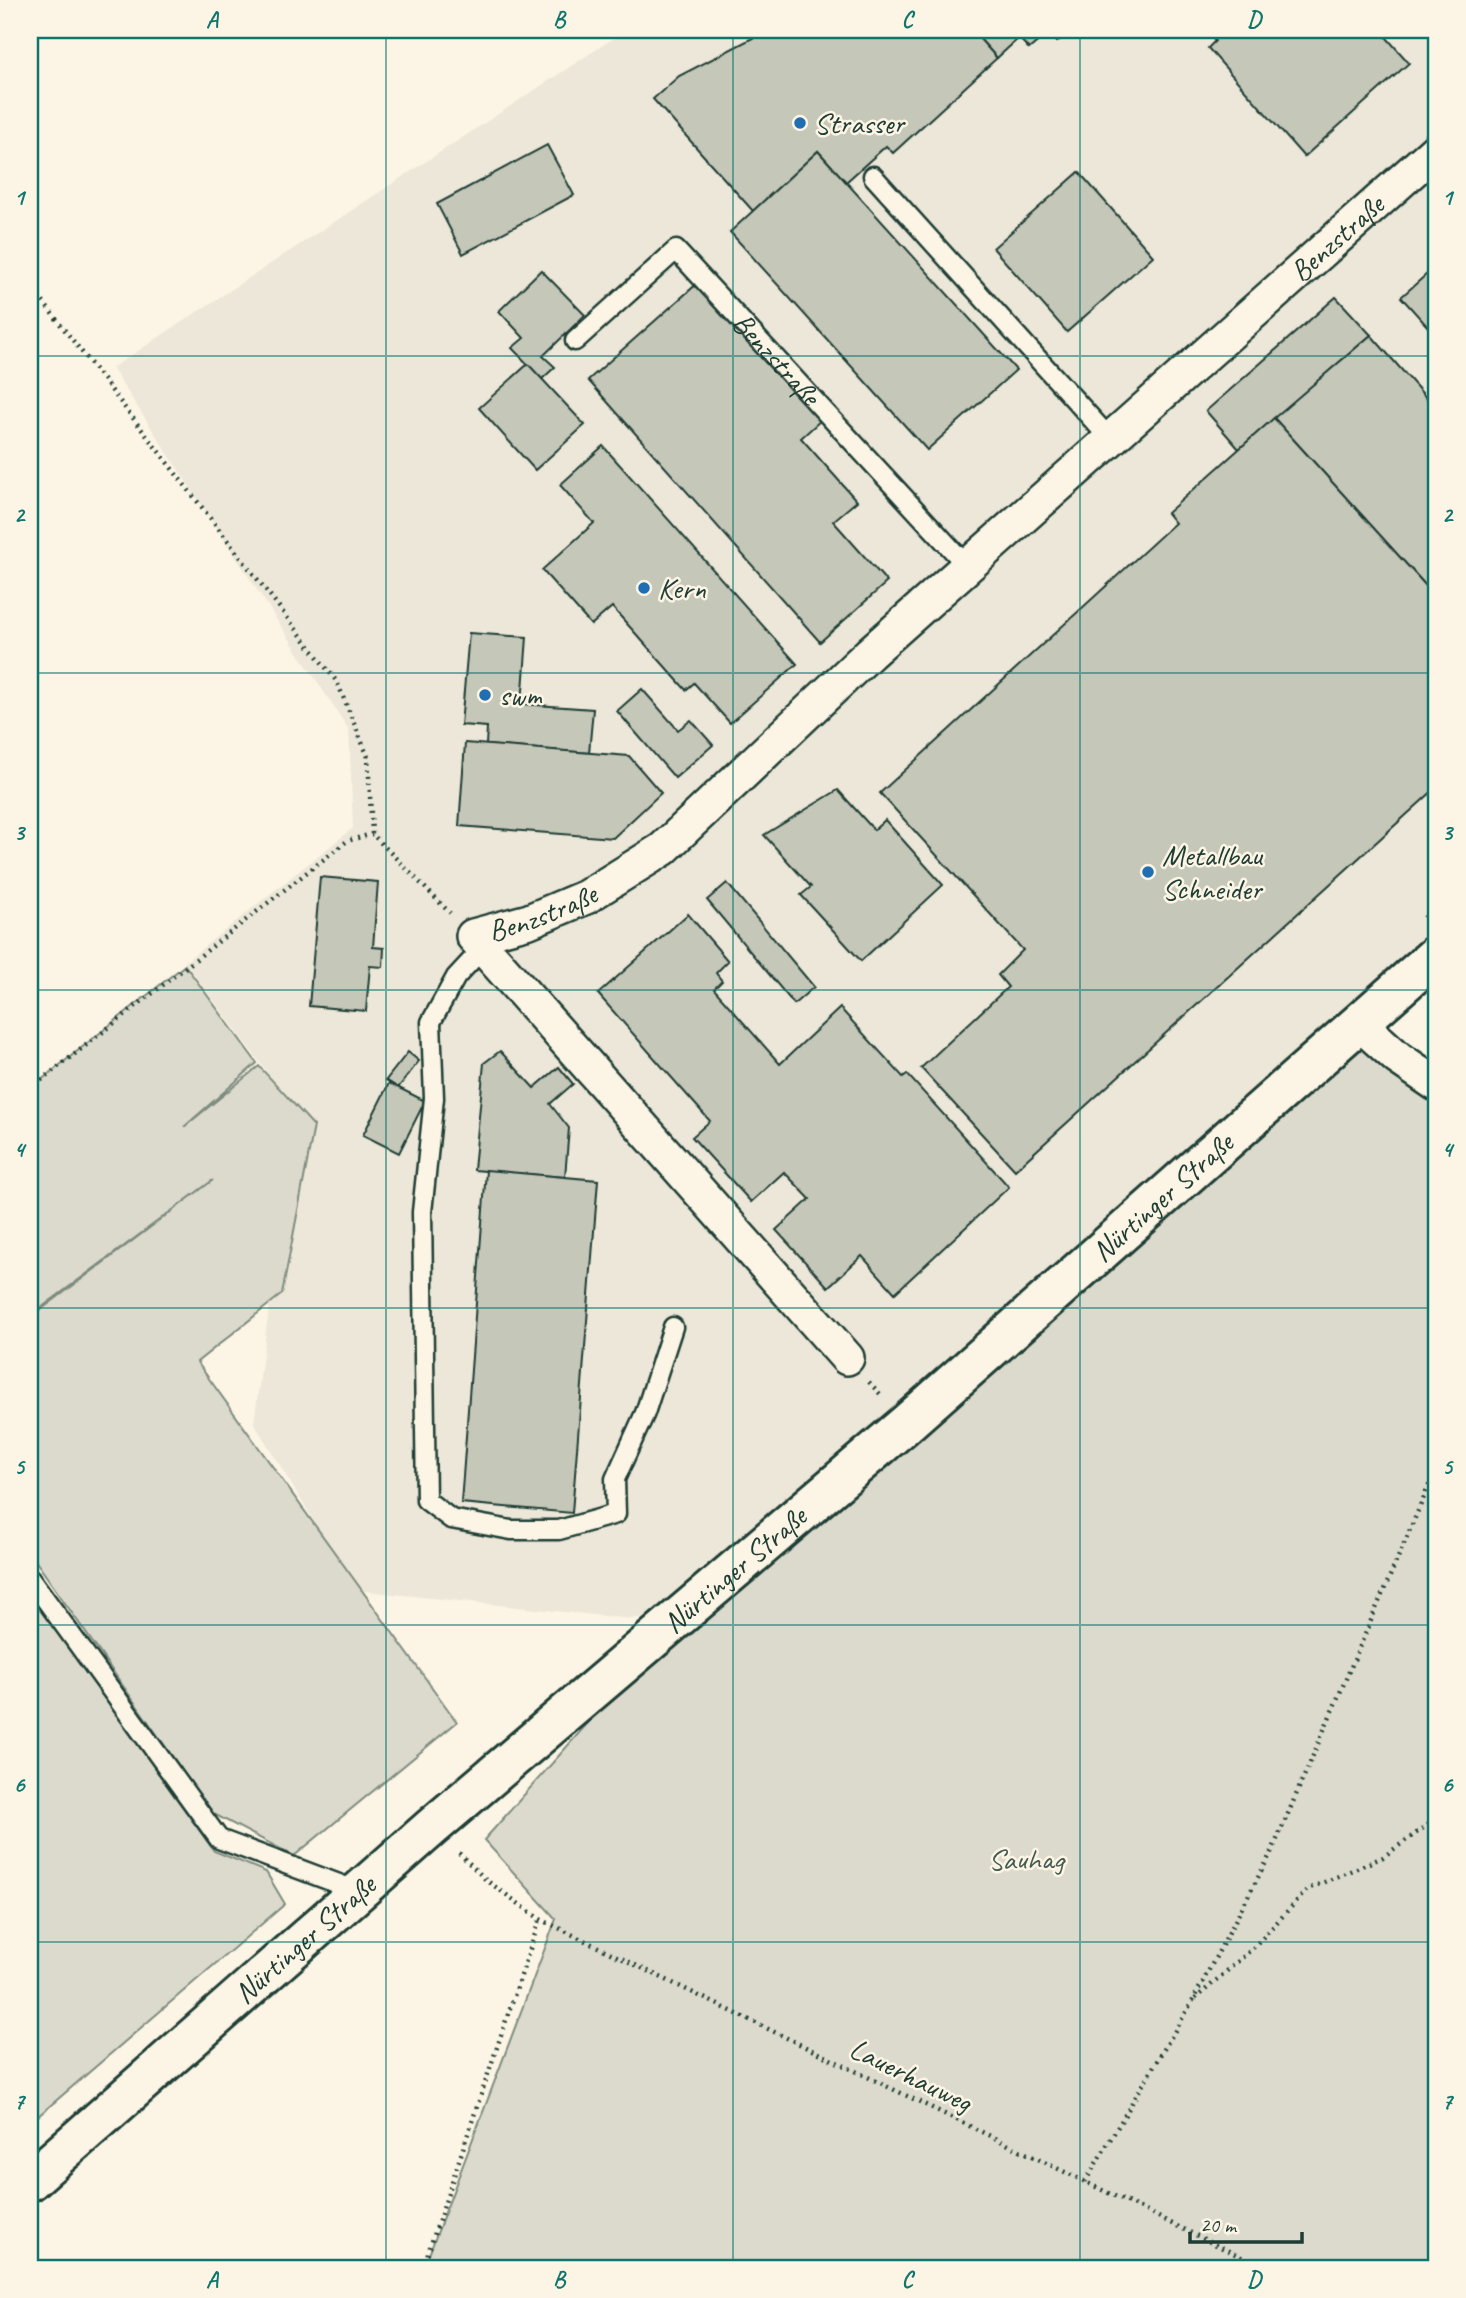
<svg xmlns="http://www.w3.org/2000/svg" width="1466" height="2298" font-family="Caveat,sans-serif">
<style>
.built{fill:#ece7d8}
.green{fill:#dcdacc;stroke:#7e8c80;stroke-width:2}
.building{fill:#c5c7b9;stroke:#1f3d34;stroke-width:2}
.lines{fill:none;stroke-linecap:round;stroke-linejoin:round}
.lane-casing{stroke:#1f3d34;stroke-width:23}
.street-casing{stroke:#1f3d34;stroke-width:38}
.secondary-casing{stroke:#1f3d34;stroke-width:44}
.path{stroke:#1f3d34;stroke-width:4.5;stroke-dasharray:2 5;stroke-linecap:butt}
.lane{stroke:#fcf5e5;stroke-width:18}
.street{stroke:#fcf5e5;stroke-width:33}
.secondary{stroke:#fcf5e5;stroke-width:38}
.grid{fill:none;stroke:#0f766e;stroke-width:2;stroke-opacity:0.55}
.poi-dot{fill:#1f6fb2;stroke:#fcf5e5;stroke-width:2.5}
.labels{text-anchor:middle;stroke-width:5;stroke-linejoin:round;paint-order:stroke}
.poi-label{font-size:30px;fill:#1f3d34;stroke:#fcf5e5;text-anchor:start}
.street-label{font-size:30px;fill:#1f3d34;stroke:#fcf5e5}
.park-label{font-size:30px;fill:#455c52;stroke:#fcf5e5}
.neatline{fill:none;stroke:#0f766e;stroke-width:2.5}
.grid-label{font-size:23px;text-anchor:middle;font-weight:bold;fill:#0f766e}
</style>
<rect width="100%" height="100%" fill="#fcf5e5"/>
<filter id="ink" filterUnits="userSpaceOnUse"><feTurbulence type="fractalNoise" baseFrequency=".0143" numOctaves="2"/><feDisplacementMap in="SourceGraphic" scale="14" xChannelSelector="R" yChannelSelector="G"/><feConvolveMatrix kernelMatrix="1 2 1 2 8 2 1 2 1" color-interpolation-filters="sRGB"/></filter>
<g filter="url(#ink)">
<polygon class="built" points="626,30 1436,30 1436,955 690,1608 632,1619 356,1590 254,1423 295,1110 185,962 353,828 349,730 112,368"/>
<g class="green">
<polygon points="185,965 257,1063 184,1127 259,1066 314,1126 282,1294 197,1362 457,1722 294,1856 212,1813 30,1553 30,1318 213,1180 30,1316 30,1089"/>
<polygon points="1360,1024 1436,1084 1436,2268 424,2268 556,1919 484,1840 690,1608"/>
<polygon points="30,1594 214,1851 266,1872 285,1904 30,2123"/>
</g>
<g class="building">
<polygon points="768,30 972,30 997,58 893,153 886,146 846,182 818,151 753,211 653,99 679,76"/>
<polygon points="972,30 1070,30 1057,42 1048,33 1029,49 1019,38 997,58"/>
<polygon points="1205,30 1380,30 1409,63 1304,157 1208,48 1215,41"/>
<polygon points="547,145 574,195 463,254 437,204"/>
<polygon points="818,151 1016,370 927,450 730,232"/>
<polygon points="1079,172 1153,256 1067,332 993,248"/>
<polygon points="1436,266 1436,336 1401,297"/>
<polygon points="541,270 585,315 543,356 555,367 542,379 512,348 524,338 499,311"/>
<polygon points="699,282 821,420 801,438 857,501 833,521 887,582 820,642 588,380"/>
<polygon points="1336,297 1371,335 1239,449 1206,411"/>
<polygon points="1371,335 1436,409 1436,597 1274,418"/>
<polygon points="528,364 585,425 535,470 479,408"/>
<polygon points="1274,418 1436,597 1436,788 1015,1170 921,1068 1008,987 998,975 1023,950 880,793 1175,523 1167,513"/>
<polygon points="603,446 797,664 730,723 694,683 686,690 612,607 591,625 542,570 594,523 560,485"/>
<polygon points="469,633 527,637 522,704 593,709 589,753 486,745 487,727 461,725"/>
<polygon points="642,689 678,730 691,720 713,745 675,778 617,711"/>
<polygon points="465,743 629,756 661,793 613,838 459,826"/>
<polygon points="838,790 874,830 885,820 943,885 861,961 801,895 811,887 764,835"/>
<polygon points="320,877 378,882 373,947 384,948 383,967 370,966 366,1011 309,1006"/>
<polygon points="727,883 814,987 794,1004 707,900"/>
<polygon points="688,914 728,961 716,973 722,981 714,989 780,1064 840,1008 903,1077 907,1074 1009,1187 895,1293 862,1256 828,1287 776,1230 810,1199 784,1172 751,1202 692,1137 710,1121 598,994"/>
<polygon points="500,1051 534,1088 559,1067 573,1084 550,1104 569,1128 565,1177 474,1170 484,1063"/>
<polygon points="408,1052 419,1061 398,1088 386,1080"/>
<polygon points="389,1083 425,1101 399,1153 363,1135"/>
<polygon points="486,1170 598,1180 572,1513 461,1503"/>
</g>
<g class="lines">
<g class="lane-casing">
<g id="lane">
<polyline points="873,176 1111,440"/>
<path id="s1" d="M575,341L676,250L968,567"/>
<polyline points="482,949 456,977 431,1022 434,1098 422,1212 426,1500 451,1519 511,1530 559,1530 616,1514 615,1479 645,1413 673,1327"/>
<polyline points="30,1578 219,1839 360,1892"/>
</g>
</g>
<g class="street-casing">
<g id="street">
<polyline points="1360,1024 1398,1058 1436,1084"/>
<path id="s2" d="M847,1358L473,936L529,921L586,897L663,849L870,653L1436,150"/>
</g>
</g>
<g class="secondary-casing">
<g id="secondary">
<path id="s3" d="M30,2181L432,1827L906,1424L1436,955"/>
</g>
</g>
<g class="path">
<polyline points="30,285 337,682 368,757 372,834 450,913"/>
<polyline points="1424,918 1436,908"/>
<polyline points="30,1089 347,841 372,834"/>
<polyline points="869,1382 882,1396"/>
<polyline points="459,1853 486,1880 540,1919 1264,2268"/>
<polyline points="1195,1999 1252,1949 1308,1889 1383,1857 1436,1819"/>
<polyline points="1085,2182 1192,2002 1272,1851 1436,1469"/>
<polyline points="423,2268 540,1919"/>
</g>
<use href="#lane" class="lane"/>
<use href="#street" class="street"/>
<use href="#secondary" class="secondary"/>
</g>
</g>
<path class="grid" d="M386,30V2268M733,30V2268M1080,30V2268M30,356H1436M30,673H1436M30,990H1436M30,1308H1436M30,1625H1436M30,1942H1436"/>
<g class="poi-dot">
<circle cx="800" cy="123" r="7"/>
<circle cx="644" cy="588" r="7"/>
<circle cx="485" cy="695" r="7"/>
<circle cx="1148" cy="872" r="7"/>
</g>
<g class="labels">
<g class="poi-label">
<text x="814" y="133">Strasser</text>
<text x="658" y="598">Kern</text>
<text x="499" y="705">swm</text>
<text x="1162" y="865">Metallbau<tspan x="1162" dy="34">Schneider</tspan></text>
</g>
<g class="street-label">
<text dy="10" stroke="none"><textPath href="#s2" startOffset="1684">Benzstraße</textPath></text>
<text dy="10" stroke="none"><textPath href="#s1" startOffset="284">Benzstraße</textPath></text>
<text dy="10" stroke="none"><textPath href="#s2" startOffset="637">Benzstraße</textPath></text>
<text dy="10" stroke="none"><textPath href="#s3" startOffset="1500">Nürtinger Straße</textPath></text>
<text dy="10" stroke="none"><textPath href="#s3" startOffset="933">Nürtinger Straße</textPath></text>
<text dy="10" stroke="none"><textPath href="#s3" startOffset="366">Nürtinger Straße</textPath></text>
<text transform="translate(911 2075) rotate(26)" y="10">Lauerhauweg</text>
</g>
<g class="park-label">
<text x="1026" y="1869">Sauhag</text>
</g>
</g>
<rect width="1466" height="2298" fill="none" stroke="#fcf5e5" stroke-width="77"/>
<path d="M1190 2232v10h112v-10" fill="none" stroke="#1f3d34" stroke-width="3.5"/>
<text x="1200" y="2232" font-size="21" fill="#1f3d34" stroke="#fcf5e5" stroke-width="5" paint-order="stroke">20 m</text>
<rect x="38" y="38" width="1390" height="2222" class="neatline"/>
<g class="grid-label">
<text x="212" y="27">A</text>
<text x="559" y="27">B</text>
<text x="907" y="27">C</text>
<text x="1254" y="27">D</text>
<text x="19" y="205">1</text>
<text x="1447" y="205">1</text>
<text x="19" y="522">2</text>
<text x="1447" y="522">2</text>
<text x="19" y="840">3</text>
<text x="1447" y="840">3</text>
<text x="19" y="1157">4</text>
<text x="1447" y="1157">4</text>
<text x="19" y="1474">5</text>
<text x="1447" y="1474">5</text>
<text x="19" y="1792">6</text>
<text x="1447" y="1792">6</text>
<text x="19" y="2109">7</text>
<text x="1447" y="2109">7</text>
<text x="212" y="2287">A</text>
<text x="559" y="2287">B</text>
<text x="907" y="2287">C</text>
<text x="1254" y="2287">D</text>
</g>
</svg>
